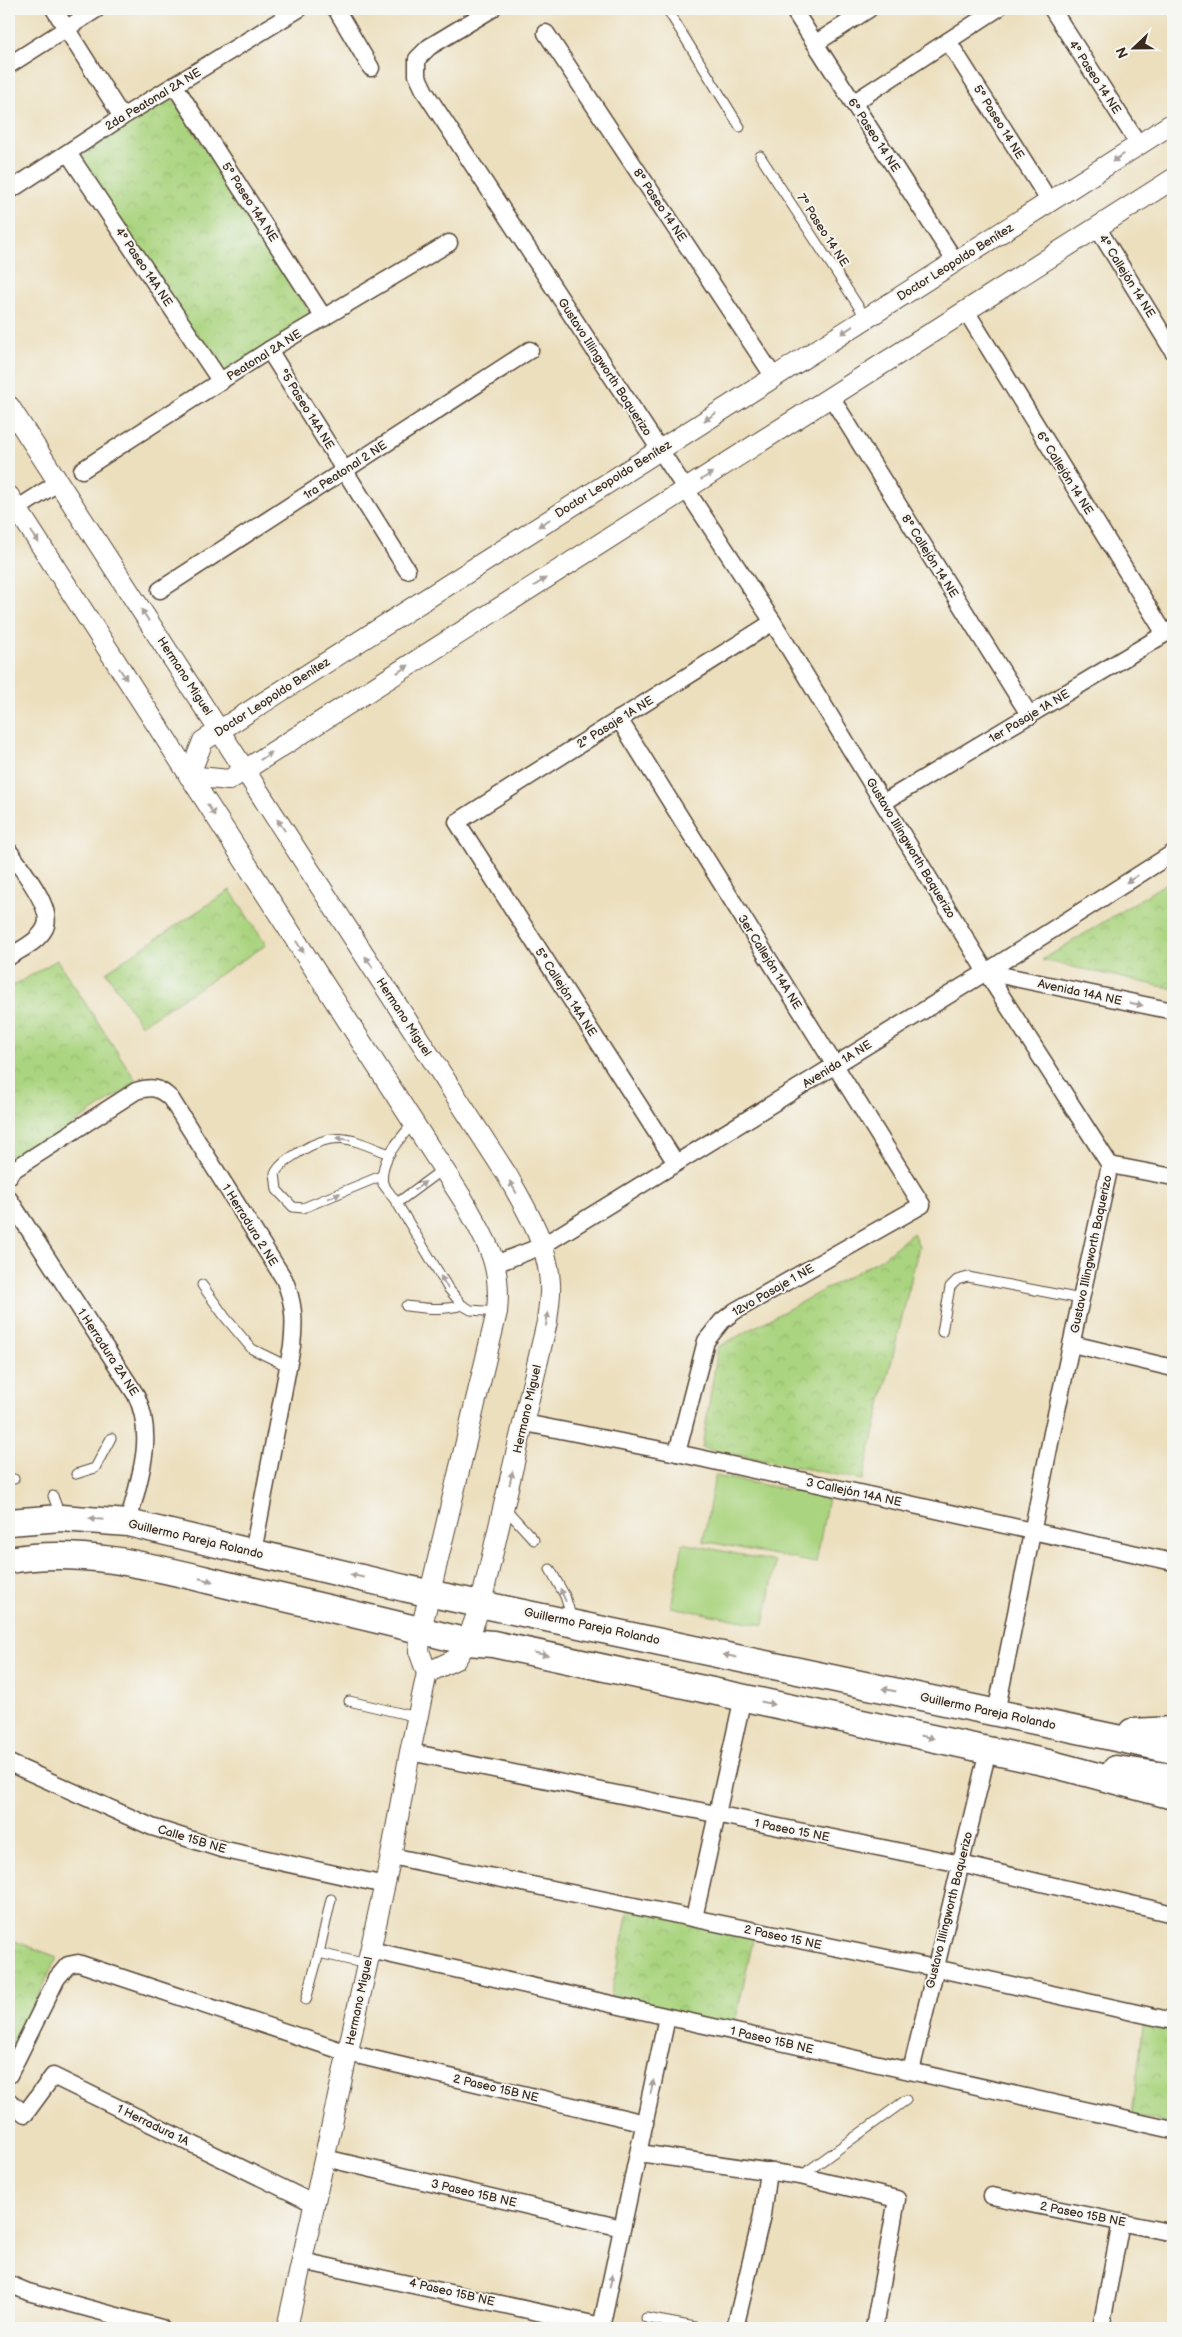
<svg xmlns="http://www.w3.org/2000/svg" width="1182" height="2337" font-family="'Balsamiq Sans',sans-serif">
<style>
.grass{fill:#aad47f;stroke:#727f4e}
.park{fill:url(#park-crowns);stroke:#727f4e}
.lines{fill:none;stroke-linecap:round;stroke-linejoin:round}
.service-casing{stroke:#564536;stroke-width:11}
.minor-casing{stroke:#564536;stroke-width:19}
.tertiary-casing{stroke:#564536;stroke-width:22}
.primary-casing{stroke:#564536;stroke-width:29}
.service{stroke:#fff;stroke-width:9}
.minor{stroke:#fff;stroke-width:16}
.tertiary{stroke:#fff;stroke-width:20}
.primary{stroke:#fff;stroke-width:26}
.oneway{fill:#a79f9a}
.labels{text-anchor:middle;stroke-width:4;stroke-linejoin:round;paint-order:stroke}
.street-label{font-size:12px;fill:#3b2a1e;stroke:#f6f6f2}
</style>
<defs>
<pattern id="park-crowns" width="20" height="18" patternUnits="userSpaceOnUse" patternTransform="scale(1.25)"><rect width="20" height="18" fill="#aad47f"/><path d="M2 6a3 3 0 1 1 6 0M12 15a3 3 0 1 1 6 0" fill="none" stroke="#93b66d"/></pattern>
</defs>
<rect width="100%" height="100%" fill="#f6f6f2"/>
<filter id="ink" filterUnits="userSpaceOnUse"><feTurbulence type="fractalNoise" baseFrequency=".02" numOctaves="2"/><feDisplacementMap in="SourceGraphic" scale="10" xChannelSelector="R" yChannelSelector="G"/><feConvolveMatrix kernelMatrix="1 2 1 2 8 2 1 2 1" color-interpolation-filters="sRGB"/></filter>
<filter id="wash" filterUnits="userSpaceOnUse"><feTurbulence type="fractalNoise" baseFrequency=".0096" numOctaves="4" result="noise"/><feDisplacementMap in="SourceGraphic" scale="20" xChannelSelector="R" yChannelSelector="G"/><feGaussianBlur stdDeviation="1.12" result="paint"/><feColorMatrix in="noise" values="0 0 0 0 0 0 0 0 0 0 0 0 0 0 0 0 0 1.4 0 .05"/><feComposite in="paint" operator="in"/></filter>
<g filter="url(#wash)">
<rect width="100%" height="100%" fill="#ecdfbe"/>
<g class="grass">
<polygon points="715,1476 828,1497 816,1563 703,1541"/>
<polygon points="683,1543 776,1562 764,1625 671,1607"/>
</g>
<g class="park">
<polygon points="172,98 311,314 218,381 73,160"/>
<polygon points="1173,879 1173,989 1042,960"/>
<polygon points="230,890 266,945 141,1025 106,972"/>
<polygon points="57,960 137,1082 9,1167 9,988"/>
<polygon points="913,1233 919,1246 863,1480 702,1448 718,1347 881,1259"/>
<polygon points="629,1907 754,1935 734,2028 610,2000"/>
<polygon points="9,1939 57,1957 9,2058"/>
<polygon points="1144,2020 1173,2027 1173,2124 1132,2115"/>
</g>
</g>
<g filter="url(#ink)">
<g class="lines">
<g class="service-casing">
<g id="service">
<polyline points="667,9 740,127"/>
<polyline points="760,156 866,318"/>
<path d="M413,1123C399,1141 379,1159 383,1184L397,1203L448,1288L462,1305L471,1310L497,1312"/>
<path d="M381,1176L303,1208L293,1207L277,1190L275,1173C282,1162 290,1158 301,1151C337,1129 353,1140 389,1154"/>
<polyline points="397,1203 443,1169"/>
<polyline points="202,1285 225,1317 252,1349 289,1367"/>
<path d="M406,1306C425,1308 443,1311 462,1305"/>
<polyline points="942,1332 950,1287 957,1280 968,1277 1081,1299"/>
<polyline points="76,1474 95,1468 111,1438"/>
<polyline points="9,1479 14,1479"/>
<polyline points="53,1496 60,1515"/>
<polyline points="505,1508 534,1540"/>
<polyline points="550,1569 565,1596 572,1619"/>
<polyline points="349,1701 417,1717"/>
<polyline points="319,1953 331,1899"/>
<polyline points="306,2000 319,1953 367,1964"/>
<polyline points="801,2176 906,2100"/>
<polyline points="646,2318 701,2328"/>
</g>
</g>
<g class="minor-casing">
<g id="minor">
<polyline points="54,9 122,117"/>
<polyline points="336,9 371,68"/>
<polyline points="492,9 429,47 417,59 417,75 425,92 773,622 986,972 1110,1165 1052,1433 996,1713"/>
<polyline points="793,9 955,261"/>
<polyline points="1052,9 1139,145"/>
<polyline points="546,33 774,377"/>
<polyline points="948,41 1050,202"/>
<polyline points="816,43 869,9"/>
<polyline points="9,65 97,9"/>
<polyline points="175,86 324,318"/>
<polyline points="853,103 997,9"/>
<polyline points="68,153 221,382"/>
<polyline points="9,191 122,117 299,9"/>
<polyline points="1097,227 1173,351"/>
<polyline points="966,311 1165,634"/>
<polyline points="269,350 407,570"/>
<polyline points="831,397 1030,716"/>
<polyline points="82,470 269,350 449,243"/>
<polyline points="9,514 59,482"/>
<polyline points="160,590 530,350"/>
<polyline points="619,719 922,1205 735,1311 722,1321 706,1341 677,1453"/>
<polyline points="884,802 1173,629"/>
<path d="M9,851C20,867 55,909 45,928C38,942 21,949 9,957"/>
<polyline points="986,972 1173,1011"/>
<polyline points="676,1163 457,822 773,622"/>
<polyline points="1110,1165 1173,1177"/>
<path d="M9,1176L10,1172L136,1091C152,1086 159,1087 171,1099L284,1279C294,1302 295,1320 292,1346L253,1552"/>
<path d="M9,1199L136,1395C156,1438 139,1479 128,1523"/>
<polyline points="495,1264 542,1246 563,1233 986,972 1173,853"/>
<polyline points="1072,1344 1173,1368"/>
<polyline points="535,1425 677,1453 1173,1562"/>
<polyline points="410,1752 961,1864 1173,1914"/>
<polyline points="9,1763 152,1827 221,1849 385,1885"/>
<polyline points="391,1856 935,1968 1173,2021"/>
<polyline points="694,1918 743,1697"/>
<polyline points="370,1950 1173,2130"/>
<polyline points="911,2071 988,1750"/>
<polyline points="9,2075 57,1978 68,1965 78,1963 348,2053 645,2123"/>
<polyline points="9,2101 25,2114 53,2076 315,2204"/>
<polyline points="639,2153 800,2176 897,2199 874,2328"/>
<polyline points="325,2158 622,2228"/>
<polyline points="992,2196 1173,2233"/>
<polyline points="302,2261 602,2326"/>
<polyline points="9,2284 28,2292 161,2328"/>
<polyline points="601,2328 667,2017"/>
<polyline points="735,2328 762,2215 768,2171"/>
<polyline points="1101,2328 1121,2222"/>
</g>
</g>
<g class="tertiary-casing">
<g id="tertiary">
<polyline points="1173,123 203,741 189,776 229,780 1173,179"/>
<path d="M9,406L507,1175C526,1209 548,1244 550,1283C551,1296 548,1310 547,1322L481,1603L467,1642L456,1659L427,1673L419,1651L421,1630L497,1312C502,1262 487,1243 464,1201L9,496"/>
<polyline points="287,2328 391,1856 410,1752 427,1673"/>
</g>
</g>
<g class="primary-casing">
<g id="primary">
<polyline points="9,1522 61,1518 128,1523 404,1588 1173,1750"/>
<path d="M9,1560C89,1546 167,1571 245,1589C319,1606 393,1623 467,1642L493,1644L1048,1763L1173,1796"/>
<polyline points="1132,1732 1173,1730"/>
<polyline points="1116,1769 1173,1777"/>
</g>
</g>
<use href="#service" class="service"/>
<use href="#minor" class="minor"/>
<use href="#tertiary" class="tertiary"/>
<use href="#primary" class="primary"/>
</g>
<defs><path id="oneway-solid" d="M-6-.8H1V-3.2L6.5 0L1 3.2V.8H-6Z" transform="scale(1.25)"/></defs>
<g class="oneway">
<use href="#oneway-solid" transform="translate(1118 158) rotate(147)"/>
<use href="#oneway-solid" transform="translate(847 330) rotate(147)"/>
<use href="#oneway-solid" transform="translate(710 417) rotate(147)"/>
<use href="#oneway-solid" transform="translate(707 476) rotate(-32)"/>
<use href="#oneway-solid" transform="translate(544 523) rotate(148)"/>
<use href="#oneway-solid" transform="translate(35 537) rotate(57)"/>
<use href="#oneway-solid" transform="translate(540 582) rotate(-33)"/>
<use href="#oneway-solid" transform="translate(145 615) rotate(-123)"/>
<use href="#oneway-solid" transform="translate(403 669) rotate(-33)"/>
<use href="#oneway-solid" transform="translate(123 674) rotate(57)"/>
<use href="#oneway-solid" transform="translate(266 756) rotate(-33)"/>
<use href="#oneway-solid" transform="translate(211 810) rotate(57)"/>
<use href="#oneway-solid" transform="translate(281 825) rotate(-123)"/>
<use href="#oneway-solid" transform="translate(1132 879) rotate(148)"/>
<use href="#oneway-solid" transform="translate(300 947) rotate(57)"/>
<use href="#oneway-solid" transform="translate(369 962) rotate(-123)"/>
<use href="#oneway-solid" transform="translate(1136 1004) rotate(12)"/>
<use href="#oneway-solid" transform="translate(343 1139) rotate(-172)"/>
<use href="#oneway-solid" transform="translate(420 1186) rotate(-37)"/>
<use href="#oneway-solid" transform="translate(513 1187) rotate(-120)"/>
<use href="#oneway-solid" transform="translate(334 1196) rotate(-23)"/>
<use href="#oneway-solid" transform="translate(444 1282) rotate(-121)"/>
<use href="#oneway-solid" transform="translate(547 1319) rotate(-81)"/>
<use href="#oneway-solid" transform="translate(511 1478) rotate(-77)"/>
<use href="#oneway-solid" transform="translate(96 1519) rotate(-175)"/>
<use href="#oneway-solid" transform="translate(357 1576) rotate(-167)"/>
<use href="#oneway-solid" transform="translate(206 1580) rotate(13)"/>
<use href="#oneway-solid" transform="translate(563 1595) rotate(-113)"/>
<use href="#oneway-solid" transform="translate(541 1654) rotate(12)"/>
<use href="#oneway-solid" transform="translate(730 1656) rotate(-168)"/>
<use href="#oneway-solid" transform="translate(889 1690) rotate(-168)"/>
<use href="#oneway-solid" transform="translate(768 1703) rotate(12)"/>
<use href="#oneway-solid" transform="translate(927 1737) rotate(12)"/>
<use href="#oneway-solid" transform="translate(652 2087) rotate(-78)"/>
<use href="#oneway-solid" transform="translate(611 2281) rotate(-78)"/>
</g>
</g>
<g class="labels">
<g class="street-label">
<text transform="translate(1095 77) rotate(57)" y="4">4° Paseo 14 NE</text>
<text transform="translate(153 99) rotate(-31)" y="4">2da Peatonal 2A NE</text>
<text transform="translate(999 122) rotate(58)" y="4">5° Paseo 14 NE</text>
<text transform="translate(874 135) rotate(57)" y="4">6° Paseo 14 NE</text>
<text transform="translate(250 202) rotate(57)" y="4">5° Paseo 14A NE</text>
<text transform="translate(660 205) rotate(56)" y="4">8° Paseo 14 NE</text>
<text transform="translate(823 230) rotate(57)" y="4">7° Paseo 14 NE</text>
<text transform="translate(955 262) rotate(-32)" y="4">Doctor Leopoldo Benítez</text>
<text transform="translate(144 267) rotate(56)" y="4">4° Paseo 14A NE</text>
<text transform="translate(1127 276) rotate(58)" y="4">4° Callejón 14 NE</text>
<text transform="translate(264 355) rotate(-32)" y="4">Peatonal 2A NE</text>
<text transform="translate(605 367) rotate(57)" y="4">Gustavo Illingworth Baquerizo</text>
<text transform="translate(307 409) rotate(58)" y="4">°5 Paseo 14A NE</text>
<text transform="translate(345 470) rotate(-33)" y="4">1ra Peatonal 2 NE</text>
<text transform="translate(1065 473) rotate(58)" y="4">6° Callejón 14 NE</text>
<text transform="translate(613 479) rotate(-32)" y="4">Doctor Leopoldo Benítez</text>
<text transform="translate(930 556) rotate(58)" y="4">8° Callejón 14 NE</text>
<text transform="translate(185 676) rotate(57)" y="4">Hermano Miguel</text>
<text transform="translate(272 697) rotate(-33)" y="4">Doctor Leopoldo Benítez</text>
<text transform="translate(1029 716) rotate(-31)" y="4">1er Pasaje 1A NE</text>
<text transform="translate(615 722) rotate(-32)" y="4">2° Pasaje 1A NE</text>
<text transform="translate(911 848) rotate(59)" y="4">Gustavo Illingworth Baquerizo</text>
<text transform="translate(770 962) rotate(58)" y="4">3er Callejón 14A NE</text>
<text transform="translate(566 992) rotate(57)" y="4">5° Callejón 14A NE</text>
<text transform="translate(1080 992) rotate(12)" y="4">Avenida 14A NE</text>
<text transform="translate(404 1017) rotate(57)" y="4">Hermano Miguel</text>
<text transform="translate(837 1064) rotate(-32)" y="4">Avenida 1A NE</text>
<text transform="translate(250 1225) rotate(58)" y="4">1 Herradura 2 NE</text>
<text transform="translate(1091 1254) rotate(-78)" y="4">Gustavo Illingworth Baquerizo</text>
<text transform="translate(773 1290) rotate(-30)" y="4">12vo Pasaje 1 NE</text>
<text transform="translate(108 1352) rotate(57)" y="4">1 Herradura 2A NE</text>
<text transform="translate(527 1409) rotate(-77)" y="4">Hermano Miguel</text>
<text transform="translate(854 1492) rotate(12)" y="4">3 Callejón 14A NE</text>
<text transform="translate(196 1539) rotate(13)" y="4">Guillermo Pareja Rolando</text>
<text transform="translate(592 1626) rotate(12)" y="4">Guillermo Pareja Rolando</text>
<text transform="translate(988 1711) rotate(12)" y="4">Guillermo Pareja Rolando</text>
<text transform="translate(792 1830) rotate(11)" y="4">1 Paseo 15 NE</text>
<text transform="translate(192 1839) rotate(17)" y="4">Calle 15B NE</text>
<text transform="translate(949 1910) rotate(-76)" y="4">Gustavo Illingworth Baquerizo</text>
<text transform="translate(783 1937) rotate(12)" y="4">2 Paseo 15 NE</text>
<text transform="translate(359 2001) rotate(-78)" y="4">Hermano Miguel</text>
<text transform="translate(772 2040) rotate(13)" y="4">1 Paseo 15B NE</text>
<text transform="translate(496 2088) rotate(13)" y="4">2 Paseo 15B NE</text>
<text transform="translate(153 2125) rotate(26)" y="4">1 Herradura 1A</text>
<text transform="translate(474 2193) rotate(13)" y="4">3 Paseo 15B NE</text>
<text transform="translate(1083 2214) rotate(11)" y="4">2 Paseo 15B NE</text>
<text transform="translate(452 2292) rotate(13)" y="4">4 Paseo 15B NE</text>
</g>
</g>
<rect width="1182" height="2337" fill="none" stroke="#f6f6f2" stroke-width="30"/>
<g transform="translate(1134 48) rotate(248)" stroke="#f6f6f2" stroke-width="4" paint-order="stroke">
<path d="M0-4L9 19L0 12L-9 19Z" fill="#3b2a1e"/>
<text y="-8" font-size="14" font-weight="bold" text-anchor="middle" fill="#3b2a1e">N</text>
</g>
</svg>
